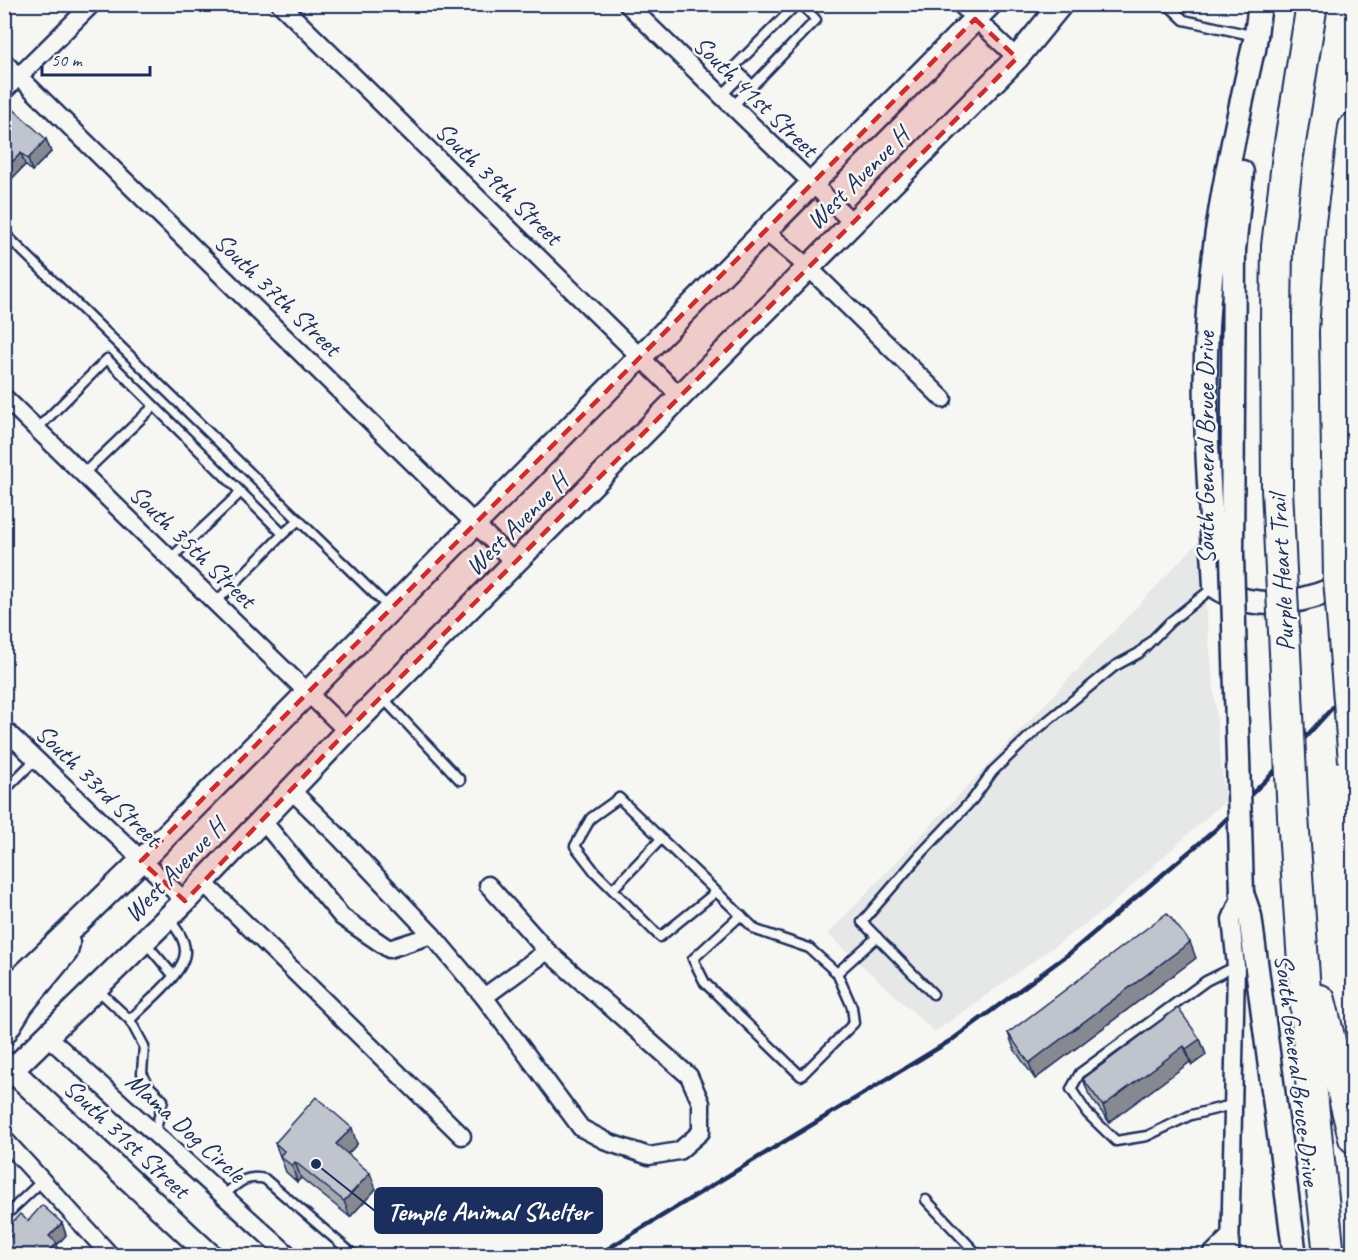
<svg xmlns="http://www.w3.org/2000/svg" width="1358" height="1260" font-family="Caveat,sans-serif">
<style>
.built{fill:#e6e7e7}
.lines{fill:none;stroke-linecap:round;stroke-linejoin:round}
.service-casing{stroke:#1b2f5e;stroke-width:13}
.minor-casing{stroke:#1b2f5e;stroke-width:21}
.secondary-casing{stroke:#1b2f5e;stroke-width:27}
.motorway-casing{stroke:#1b2f5e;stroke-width:34}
.service{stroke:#f6f6f2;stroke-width:8}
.minor{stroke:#f6f6f2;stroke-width:16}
.secondary{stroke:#f6f6f2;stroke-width:22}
.motorway{stroke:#f6f6f2;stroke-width:30}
.rail{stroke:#1b2f5e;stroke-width:4.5}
.secondary-bridge-casing{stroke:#1b2f5e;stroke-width:27;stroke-linecap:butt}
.motorway-bridge-casing{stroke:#1b2f5e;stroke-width:34;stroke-linecap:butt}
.secondary-bridge{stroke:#f6f6f2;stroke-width:22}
.motorway-bridge{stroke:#f6f6f2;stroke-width:30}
.wall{fill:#a5a9b0;stroke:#1b2f5e;stroke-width:1.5}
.shaded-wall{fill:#868990;stroke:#1b2f5e;stroke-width:1.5}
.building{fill:#c0c4cd;stroke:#1b2f5e;stroke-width:1.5}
.marked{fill:#d62828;fill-opacity:0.2;stroke:#d62828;stroke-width:4.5;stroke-dasharray:12 8;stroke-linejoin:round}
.labels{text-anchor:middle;stroke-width:5;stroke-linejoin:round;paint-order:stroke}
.street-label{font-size:26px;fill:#1b2f5e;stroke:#f6f6f2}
.leader{fill:none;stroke:#1b2f5e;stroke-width:2}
.callout-dot{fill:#1b2f5e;stroke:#f6f6f2;stroke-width:2}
.callout{fill:#1b2f5e;stroke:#1b2f5e;stroke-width:2}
.callout-label{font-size:27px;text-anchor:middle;font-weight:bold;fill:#fff}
</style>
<rect width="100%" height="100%" fill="#f6f6f2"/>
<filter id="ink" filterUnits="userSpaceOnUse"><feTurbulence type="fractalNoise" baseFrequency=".0167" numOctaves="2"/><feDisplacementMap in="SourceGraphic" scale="12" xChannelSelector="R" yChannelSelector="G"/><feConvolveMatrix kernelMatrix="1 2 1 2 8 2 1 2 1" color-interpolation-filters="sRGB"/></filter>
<g filter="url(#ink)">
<polygon class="built" points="1199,541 1225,801 1106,909 935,1032 828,934"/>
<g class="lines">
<g class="service-casing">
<g id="service">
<polyline points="1167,4 1184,20 1255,36"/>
<polyline points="753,86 734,67 797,4"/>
<polyline points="721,96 742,75"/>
<polyline points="732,107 816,20 802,4"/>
<polyline points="4,233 390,609"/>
<polyline points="37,429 107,359 283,534 215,603"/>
<polyline points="83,474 153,407"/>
<polyline points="283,534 299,520"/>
<polyline points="170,559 240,493"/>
<polyline points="382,697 460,780"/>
<polyline points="4,791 36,759"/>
<polyline points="613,889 661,839"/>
<polyline points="716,892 660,937 595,872 575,846 591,818 619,798 756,930 809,948 837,973 877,937"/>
<polyline points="741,915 693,959 705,983 801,1076 854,1023 852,1007 837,973"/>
<polyline points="144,941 173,975"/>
<path d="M97,989L130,1020C144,1004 186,973 185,951C185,939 176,928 168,918"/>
<polyline points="933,994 862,922 919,856 973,799 993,771 1034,732 1115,666 1139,653 1170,622 1215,586"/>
<polyline points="130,1020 144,1046 142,1073 148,1085 163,1100 155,1133"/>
<polyline points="1232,1105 1191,1115 1147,1136 1116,1141 1087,1113 1071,1089 1080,1073 1206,981 1236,966"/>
<path d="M224,1195C238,1183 246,1174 265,1179L355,1256"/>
<polyline points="926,1200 979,1256"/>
<polyline points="4,1217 43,1180"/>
</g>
</g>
<g class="minor-casing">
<g id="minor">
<polyline points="280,4 682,398"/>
<polyline points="627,4 852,222"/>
<polyline points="960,4 1017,58"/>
<polyline points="4,62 516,564"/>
<polyline points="4,91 92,4"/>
<polyline points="766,232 809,268 943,399"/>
<polyline points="4,397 347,731"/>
<polyline points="4,729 185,901"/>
<polyline points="291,790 339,837 432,935"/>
<polyline points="262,820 342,917 389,949 432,935 484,997 547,951"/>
<polyline points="203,882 462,1136"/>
<polyline points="484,997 581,1128 610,1143 649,1156 679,1151 701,1132 701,1103 689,1076 547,951 488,885"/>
<polyline points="48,1037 290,1256"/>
<polyline points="4,1139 111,1256"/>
<polyline points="1210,1256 1229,1237"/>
<polyline points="1230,1256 1236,966 1231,919 1242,893"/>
</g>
</g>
<g class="secondary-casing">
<g id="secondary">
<path d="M1256,36C1233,140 1208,247 1206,354C1204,431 1211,509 1215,586C1255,616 1313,601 1353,580"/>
<polyline points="1254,50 1260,4"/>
<polyline points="1232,557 1234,250 1242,172"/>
<polyline points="1242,893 1250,916 1295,1256"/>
<polyline points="4,994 141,861 990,4"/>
<polyline points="4,1034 22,1005 66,952 68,943"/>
<polyline points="4,1063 211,1256"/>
<polyline points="4,1078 185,901 347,731 1017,58 1061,4"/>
</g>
</g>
<g class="motorway-casing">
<g id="motorway">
<polyline points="1335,332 1342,224 1354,128"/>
<polyline points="1293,816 1312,1094 1329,1256"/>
<polyline points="1320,1000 1354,1138"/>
</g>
</g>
<use href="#service" class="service"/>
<use href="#minor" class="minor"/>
<use href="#secondary" class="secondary"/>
<use href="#motorway" class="motorway"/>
<polyline class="rail" points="596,1256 953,1039 1070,953 1215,830 1271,775 1354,684"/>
<g class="secondary-bridge-casing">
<polyline id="secondary-bridge" points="1232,557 1242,893"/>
</g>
<g class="motorway-bridge-casing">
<g id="motorway-bridge">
<polyline points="1335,332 1339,579 1354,761"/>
<polyline points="1293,816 1277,489 1276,319 1277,246 1288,155 1312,4"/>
</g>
</g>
<use href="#secondary-bridge" class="secondary-bridge"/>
<use href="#motorway-bridge" class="motorway-bridge"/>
</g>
<g class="wall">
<polygon points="4,112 46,139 51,152 32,171 25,165 4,187"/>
<polygon points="1196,958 1035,1079 1014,1049 1008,1033"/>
<polygon points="1200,1039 1206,1055 1192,1065 1190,1062 1109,1122 1089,1095 1083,1079"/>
<polygon points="275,1143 357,1144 348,1154 376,1189 350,1217 301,1178 297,1182 286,1172"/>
<polygon points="28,1221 62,1223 66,1235 57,1245 61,1256 4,1256 8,1239 5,1230"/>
</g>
<g class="shaded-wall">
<polygon points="46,139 51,152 32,171 28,159"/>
<polygon points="21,153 25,165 4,187 4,170"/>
<polygon points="5,889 10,904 4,910 4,890"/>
<polygon points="1190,942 1196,958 1035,1079 1029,1063"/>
<polygon points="1200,1039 1206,1055 1192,1065 1186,1049"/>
<polygon points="1184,1046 1190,1062 1109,1122 1103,1106"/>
<polygon points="352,1128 357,1144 342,1160 336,1144"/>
<polygon points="295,1162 301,1178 297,1182 292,1166"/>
<polygon points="370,1173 376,1189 350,1217 344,1201"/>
<polygon points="62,1223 66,1235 57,1245 61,1255 45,1256 49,1236"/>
</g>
<g class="building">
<polygon points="10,106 46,139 28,159 21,153 4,170 4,112"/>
<polygon points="1167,913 1190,942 1029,1063 1008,1033"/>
<polygon points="1178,1008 1200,1039 1186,1049 1184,1046 1103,1106 1083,1079"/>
<polygon points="316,1097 352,1128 336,1144 370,1173 344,1201 295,1162 292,1166 280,1156 284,1151 275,1143"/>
<polygon points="42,1205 62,1223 49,1236 57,1243 45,1256 38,1256 33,1251 29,1256 4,1256 4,1243 11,1236 5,1230 20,1214 28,1221"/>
</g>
</g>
<path class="marked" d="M975,19L1017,58L347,731L185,901L141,861Z"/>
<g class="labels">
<g class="street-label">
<text transform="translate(756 96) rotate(44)" y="9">South 41st Street</text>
<text transform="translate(857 178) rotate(-45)" y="9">West Avenue H</text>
<text transform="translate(499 183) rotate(44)" y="9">South 39th Street</text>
<text transform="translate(278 294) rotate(44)" y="9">South 37th Street</text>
<text transform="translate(1205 448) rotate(-90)" y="9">South General Bruce Drive</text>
<text transform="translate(516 524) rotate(-45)" y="9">West Avenue H</text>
<text transform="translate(193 546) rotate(44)" y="9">South 35th Street</text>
<text transform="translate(1281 573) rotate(-93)" y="9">Purple Heart Trail</text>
<text transform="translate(99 785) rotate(44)" y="9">South 33rd Street</text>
<text transform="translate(174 870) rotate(-46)" y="9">West Avenue H</text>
<text transform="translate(1298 1070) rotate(83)" y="9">South General Bruce Drive</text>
<text transform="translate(186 1127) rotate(42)" y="9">Mama Dog Circle</text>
<text transform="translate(127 1138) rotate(43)" y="9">South 31st Street</text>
</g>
</g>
<path class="leader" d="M316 1164L375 1211"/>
<circle class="callout-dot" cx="316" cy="1164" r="6"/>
<rect class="callout" x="375" y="1188" width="227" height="45" rx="6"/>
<g class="callout-label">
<text x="489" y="1220">Temple Animal Shelter</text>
</g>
<rect width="1358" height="1260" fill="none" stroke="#f6f6f2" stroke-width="24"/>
<rect x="12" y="12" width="1334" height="1236" fill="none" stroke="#1b2f5e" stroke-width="2" filter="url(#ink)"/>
<path d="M42 66v9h108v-9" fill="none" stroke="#1b2f5e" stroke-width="3"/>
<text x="51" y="66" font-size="18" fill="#1b2f5e" stroke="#f6f6f2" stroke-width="4.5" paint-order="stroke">50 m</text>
</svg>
